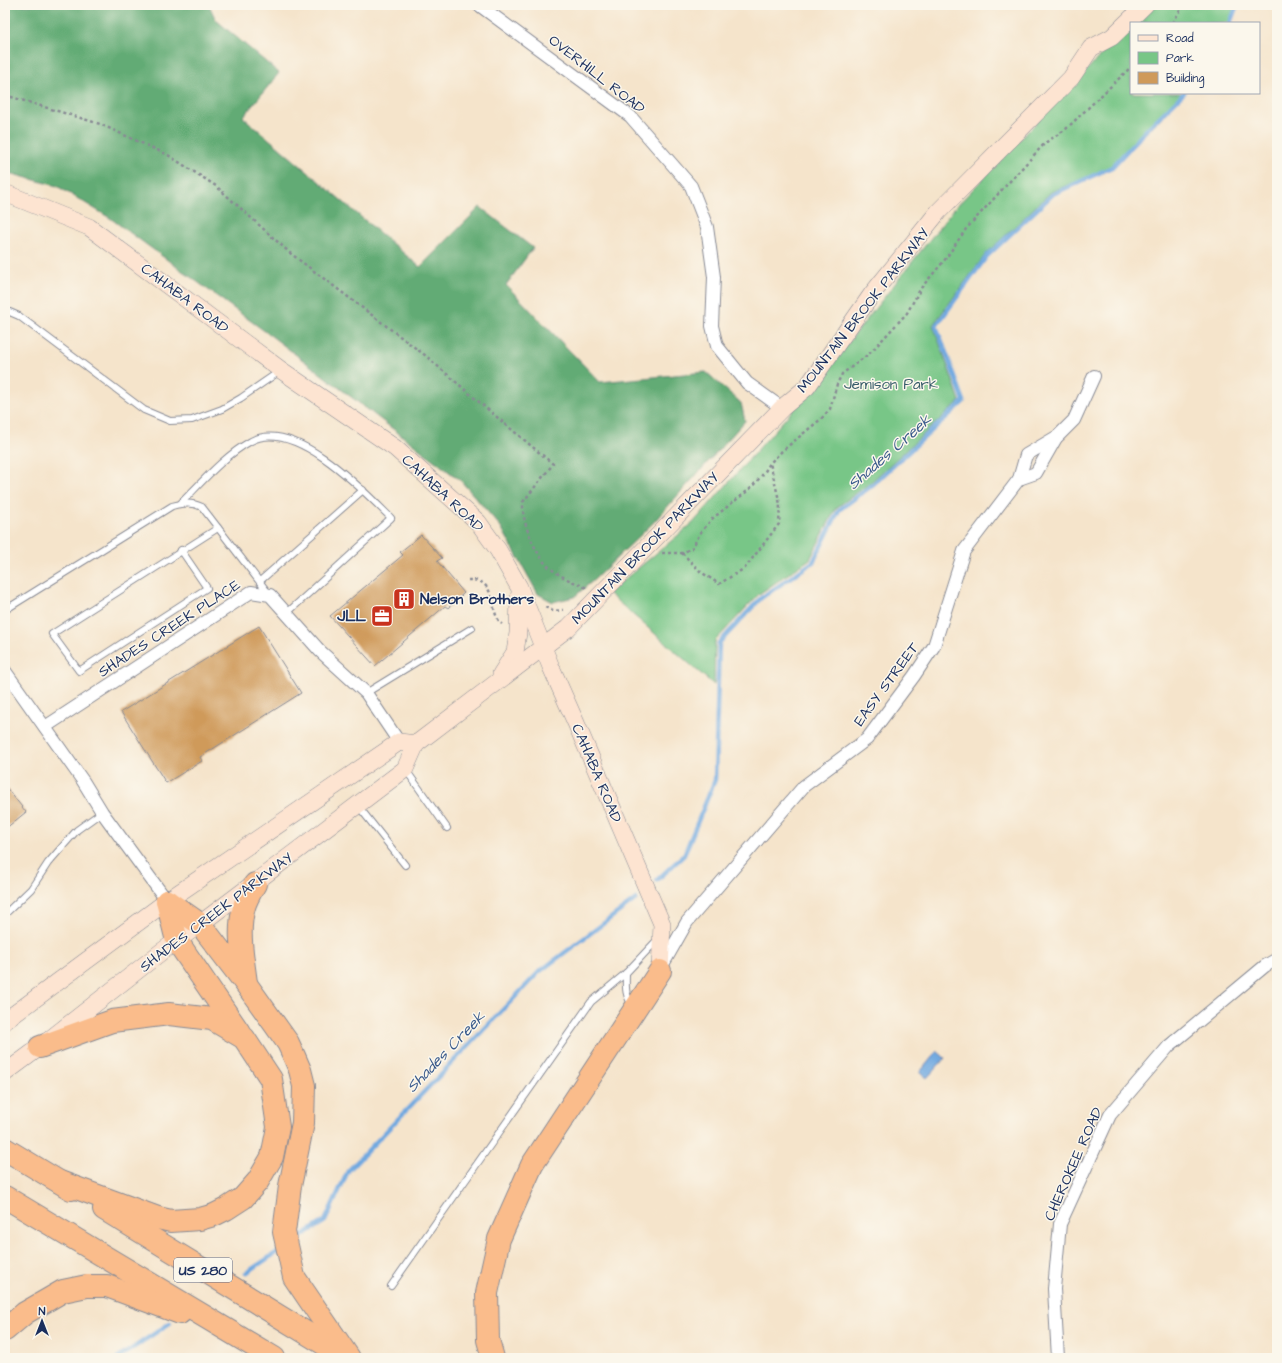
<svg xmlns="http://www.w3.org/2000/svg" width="1282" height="1363" font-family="'Architects Daughter',sans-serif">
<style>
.green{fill:#78c687;stroke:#4a7a72}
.forest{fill:#62ab74;stroke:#3e6d69}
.water{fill:#71a9e0;stroke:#466c9f}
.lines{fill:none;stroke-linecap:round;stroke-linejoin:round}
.stream{stroke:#71a9e0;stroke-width:4.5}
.building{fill:#cf9a5a}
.lane-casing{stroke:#888a94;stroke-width:8}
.street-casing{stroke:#888a94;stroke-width:14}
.secondary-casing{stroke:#888a94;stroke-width:18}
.highway-casing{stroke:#888a94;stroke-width:24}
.path{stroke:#888a94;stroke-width:2.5;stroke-dasharray:3 3;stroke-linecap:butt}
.lane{stroke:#fff;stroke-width:6}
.street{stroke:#fff;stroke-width:12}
.secondary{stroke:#fde4d1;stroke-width:17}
.highway{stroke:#fabc8b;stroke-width:22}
.labels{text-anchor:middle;stroke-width:3;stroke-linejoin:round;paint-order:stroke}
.shield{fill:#fbf7ec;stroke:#5e6b89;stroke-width:1}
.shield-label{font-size:14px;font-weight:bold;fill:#1b2f5e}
.street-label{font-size:15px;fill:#1b2f5e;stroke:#fbf7ec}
.park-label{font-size:15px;fill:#375c6a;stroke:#fbf7ec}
.poi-label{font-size:15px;font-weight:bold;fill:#1b2f5e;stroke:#fbf7ec;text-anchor:start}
.water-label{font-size:16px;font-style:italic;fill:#395a8c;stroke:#fbf7ec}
</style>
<rect width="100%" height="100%" fill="#fbf7ec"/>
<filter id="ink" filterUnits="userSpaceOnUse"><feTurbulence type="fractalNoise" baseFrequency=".025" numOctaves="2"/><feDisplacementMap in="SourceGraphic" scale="8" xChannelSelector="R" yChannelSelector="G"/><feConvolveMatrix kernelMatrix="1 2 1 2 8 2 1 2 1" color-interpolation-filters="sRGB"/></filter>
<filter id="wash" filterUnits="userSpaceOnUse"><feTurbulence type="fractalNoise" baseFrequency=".012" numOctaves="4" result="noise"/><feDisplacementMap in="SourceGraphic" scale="16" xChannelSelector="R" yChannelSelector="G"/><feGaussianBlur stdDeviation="0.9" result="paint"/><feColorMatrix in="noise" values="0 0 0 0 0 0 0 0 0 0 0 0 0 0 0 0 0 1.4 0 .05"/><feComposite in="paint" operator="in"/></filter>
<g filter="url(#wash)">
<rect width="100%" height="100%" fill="#f5e4cb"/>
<g class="green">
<polygon points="1152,5 1237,5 1230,23 1134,23"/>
<polygon points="1131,26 1131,93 1186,93 1112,167 1051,192 986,254 933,325 960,401 869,484 836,508 810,559 759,594 715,641 714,685 608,593 693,523 814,386 954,209 1101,55"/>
</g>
<polygon class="forest" points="5,5 209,5 216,20 279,73 243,117 420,267 480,207 533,248 506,285 600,382 706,372 741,403 745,421 652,524 596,578 574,597 553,602 538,594 501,527 461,481 274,338 110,218 57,186 5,172"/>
<polygon class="water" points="937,1051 945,1058 927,1078 920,1072"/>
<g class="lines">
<g class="stream">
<polyline points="1230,23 1237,5"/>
<polyline points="657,880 684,855 715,780 719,643 761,598 813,562 839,510 870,487 964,401 936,326 987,256 1053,194 1112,167 1149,127 1184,93"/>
<polyline points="295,1240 325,1221 348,1171 539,972 636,899"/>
<polyline points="246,1273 279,1251"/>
<polyline points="118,1358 170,1323"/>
</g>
</g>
<g id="blocks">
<g class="building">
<polygon points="421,535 442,558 437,561 464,593 448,608 445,606 375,666 330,616 403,555 400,552"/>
<polygon points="259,626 301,693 200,757 202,761 166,783 121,712"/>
<polygon points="5,786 26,812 5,829"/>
</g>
</g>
</g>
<g filter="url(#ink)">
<use href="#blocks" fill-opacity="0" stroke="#888a94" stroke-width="1"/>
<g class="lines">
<g class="lane-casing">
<g id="lane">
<polyline points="5,310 19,316 144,410 170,421 192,420 222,409 241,398 280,371"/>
<path d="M180,504C202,482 224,456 251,441C295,418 363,490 391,518L287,613"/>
<polyline points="181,550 207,588 79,671 52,634 218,528"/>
<polyline points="260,581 363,490"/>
<path d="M5,610L172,506C183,503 192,502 202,507L269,594"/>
<polyline points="366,693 472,628"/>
<polyline points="406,770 447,828"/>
<polyline points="359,807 405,865"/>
<polyline points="5,914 31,889 48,863 77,830 102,812"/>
<path d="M626,973C626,984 624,996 633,1005"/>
<polyline points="391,1286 591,1002 626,973 658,939"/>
</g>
</g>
<g class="street-casing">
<g id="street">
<polyline points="479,5 630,116 691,186 707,227 714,277 712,326 717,346 747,383 782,408"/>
<polyline points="1019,479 1036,473 1056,438"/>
<polyline points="5,671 83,781 102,812 167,901"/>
<polyline points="45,727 251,592 270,595 320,651 366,693 399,742"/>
<polyline points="662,966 687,922 804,786 867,739 914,676 934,646 964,551 1019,479 1026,455 1058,436 1074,420 1094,376"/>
<polyline points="1058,1358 1054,1289 1060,1224 1110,1115 1169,1046 1265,966 1277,959"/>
</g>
</g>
<g class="secondary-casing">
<g id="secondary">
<polyline points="5,193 89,227 281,370 395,448 478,522 498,550 519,587 551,667 576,723 662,924 660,971"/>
<polyline points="501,674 515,652 518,633 519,596"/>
<polyline points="5,1021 167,901 399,742 416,744"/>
<polyline points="5,1073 40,1047 161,952 200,924 405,769 416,744 568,628 782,408 807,387 872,294 938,212 1071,78 1091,48 1112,37 1145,5"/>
</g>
</g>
<g class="highway-casing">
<g id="highway">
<polyline points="167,901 200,924 246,984 288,1043 294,1056 300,1070 304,1086 303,1123 290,1186 284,1232 294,1277 349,1358"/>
<polyline points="167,901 177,941 239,1032"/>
<path d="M246,983C243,958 237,932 244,907C246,899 251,891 255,884"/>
<polyline points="40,1047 112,1021 169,1014 212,1019 244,1038 271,1079 278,1127 272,1157 258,1181 243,1198 226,1209 214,1215 200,1219 171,1221 158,1218 60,1182"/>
<polyline points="5,1149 71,1189"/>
<polyline points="5,1197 274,1358"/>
<polyline points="104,1209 344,1356"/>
<polyline points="5,1330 25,1313 63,1291 87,1286 107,1286 180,1313"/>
<polyline points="493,1358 488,1340 487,1293 499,1239 532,1165 660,971"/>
</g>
</g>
<g class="path">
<polyline points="1173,23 1179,12 1185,5"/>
<path d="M5,95L100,124L168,155L216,186L290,253L426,356L486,408L553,464L523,502C523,509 523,515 525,521C527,533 539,559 549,567C560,577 574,582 587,588"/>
<polyline points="662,553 682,553 692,548 701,532 713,518 750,489 764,473 770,463 782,451 821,419 830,409 837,384 842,374 870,353 907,313 921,288 944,261 966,229 1045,143 1066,129 1131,67"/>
<polyline points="682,553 701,572 719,584 745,568 779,524 780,504 770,463"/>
<path d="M468,580C472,580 477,580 481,582C496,590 490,614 502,624"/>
<polyline points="545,607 553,611 563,610"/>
</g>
<use href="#lane" class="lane"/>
<use href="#street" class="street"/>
<use href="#secondary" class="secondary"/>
<use href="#highway" class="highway"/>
</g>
</g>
<defs>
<g id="building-square" transform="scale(1.15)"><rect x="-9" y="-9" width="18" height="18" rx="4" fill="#c8321e" stroke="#fbf7ec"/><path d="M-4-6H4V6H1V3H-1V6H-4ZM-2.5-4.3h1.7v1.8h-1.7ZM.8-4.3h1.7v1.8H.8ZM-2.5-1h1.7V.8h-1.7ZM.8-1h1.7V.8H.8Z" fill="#fff"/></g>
<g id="office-square" transform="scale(1.15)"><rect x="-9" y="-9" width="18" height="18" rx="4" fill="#c8321e" stroke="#fbf7ec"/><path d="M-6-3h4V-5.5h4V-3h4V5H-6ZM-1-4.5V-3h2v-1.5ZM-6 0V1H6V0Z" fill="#fff"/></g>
</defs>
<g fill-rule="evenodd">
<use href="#building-square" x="404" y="599"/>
<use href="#office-square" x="382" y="616"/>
</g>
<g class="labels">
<rect class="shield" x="174" y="1258" width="58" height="24" rx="3"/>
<g class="shield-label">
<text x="203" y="1275">US 280</text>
</g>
<g class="street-label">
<text transform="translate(597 74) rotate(38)" y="5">OVERHILL ROAD</text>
<text transform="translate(185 298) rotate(37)" y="5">CAHABA ROAD</text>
<text transform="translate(863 310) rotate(-52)" y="5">MOUNTAIN BROOK PARKWAY</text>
<text transform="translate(443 493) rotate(43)" y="5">CAHABA ROAD</text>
<text transform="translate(645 548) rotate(-46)" y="5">MOUNTAIN BROOK PARKWAY</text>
<text transform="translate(169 628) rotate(-33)" y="5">SHADES CREEK PLACE</text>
<text transform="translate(886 684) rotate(-54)" y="5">EASY STREET</text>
<text transform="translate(597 773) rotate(67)" y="5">CAHABA ROAD</text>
<text transform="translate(216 912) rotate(-37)" y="5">SHADES CREEK PARKWAY</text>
<text transform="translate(1073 1164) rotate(-66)" y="5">CHEROKEE ROAD</text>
</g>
<g class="park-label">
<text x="891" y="389">Jemison Park</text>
</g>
<g class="poi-label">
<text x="420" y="604">Nelson Brothers</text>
<text x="366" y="621" text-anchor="end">JLL</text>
</g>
<g class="water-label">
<text transform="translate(889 451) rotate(-41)" y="6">Shades Creek</text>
<text transform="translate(445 1051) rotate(-46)" y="6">Shades Creek</text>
</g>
</g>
<rect width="1282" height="1363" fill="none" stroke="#fbf7ec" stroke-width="20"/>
<rect x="1130" y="22" width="130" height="72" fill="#fbf7ec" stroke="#a1a7b3"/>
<rect x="1138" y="35" width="20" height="6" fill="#fde4d1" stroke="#a1a7b3"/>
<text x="1166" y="42" font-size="12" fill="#1b2f5e">Road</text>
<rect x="1138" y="52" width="20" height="12" fill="#78c687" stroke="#a1a7b3"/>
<text x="1166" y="62" font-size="12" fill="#1b2f5e">Park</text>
<rect x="1138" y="72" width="20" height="12" fill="#cf9a5a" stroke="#a1a7b3"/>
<text x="1166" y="82" font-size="12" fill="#1b2f5e">Building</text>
<g transform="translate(42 1321)" stroke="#fbf7ec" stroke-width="3" paint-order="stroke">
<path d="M0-3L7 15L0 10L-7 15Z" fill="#1b2f5e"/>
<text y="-6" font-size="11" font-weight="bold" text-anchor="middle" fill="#1b2f5e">N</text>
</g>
</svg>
